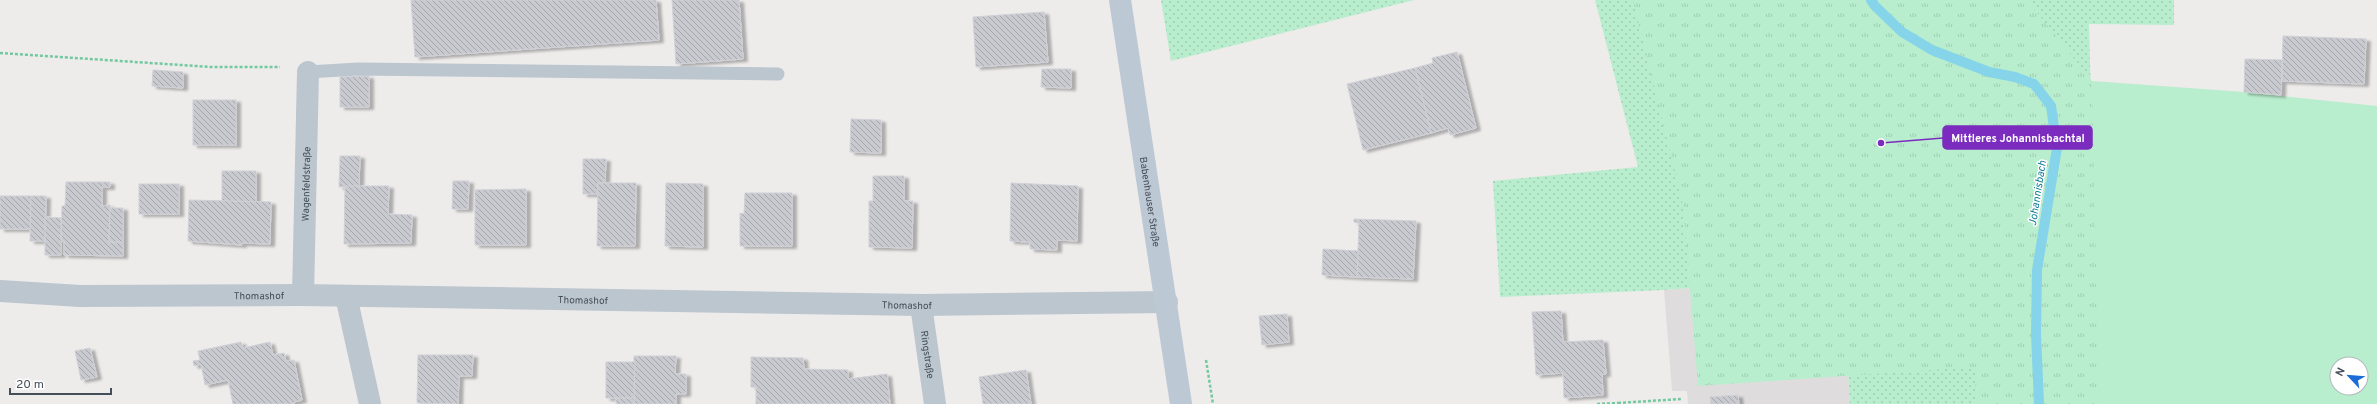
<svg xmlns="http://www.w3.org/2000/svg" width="2377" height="404" font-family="Overpass,sans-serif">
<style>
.education{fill:#dfdcdd}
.grass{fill:url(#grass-dots)}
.park{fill:url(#park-tufts)}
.pitch{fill:#b8edcd;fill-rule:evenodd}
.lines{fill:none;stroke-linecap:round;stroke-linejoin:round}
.stream{stroke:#85d4e9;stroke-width:10}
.building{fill:url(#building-back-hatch);stroke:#cfd1d7;filter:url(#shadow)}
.path{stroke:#71ca9f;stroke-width:2.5;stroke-dasharray:3 2;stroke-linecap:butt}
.lane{stroke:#bcc6ce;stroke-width:13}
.street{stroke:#bcc6ce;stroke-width:22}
.secondary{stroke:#bdc8d5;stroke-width:22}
.labels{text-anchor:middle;stroke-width:3;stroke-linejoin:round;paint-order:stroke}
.street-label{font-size:10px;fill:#444e58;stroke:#fff}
.water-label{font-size:11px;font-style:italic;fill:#0e7b9a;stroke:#fff}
.leader{fill:none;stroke:#7b2cbf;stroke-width:1.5}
.callout-dot{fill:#7b2cbf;stroke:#fff;stroke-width:1.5}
.callout{fill:#7b2cbf;stroke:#7b2cbf;stroke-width:1.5}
.callout-label{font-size:11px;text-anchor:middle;font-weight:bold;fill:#fff}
</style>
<defs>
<pattern id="grass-dots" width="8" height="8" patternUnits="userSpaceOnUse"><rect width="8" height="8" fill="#b8edcd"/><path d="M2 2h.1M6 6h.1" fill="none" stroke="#9fcdb2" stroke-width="1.8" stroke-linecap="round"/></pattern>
<pattern id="park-tufts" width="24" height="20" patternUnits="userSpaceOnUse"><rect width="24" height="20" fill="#b8edcd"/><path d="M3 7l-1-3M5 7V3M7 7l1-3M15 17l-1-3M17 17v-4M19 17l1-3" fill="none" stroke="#9fcdb2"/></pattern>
<pattern id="building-back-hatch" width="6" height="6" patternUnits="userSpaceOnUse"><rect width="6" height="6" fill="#c8cad0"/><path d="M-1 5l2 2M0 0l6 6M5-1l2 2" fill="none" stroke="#a4a6ac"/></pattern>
<filter id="shadow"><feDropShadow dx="4.5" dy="2.5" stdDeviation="1" flood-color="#0004"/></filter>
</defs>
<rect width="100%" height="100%" fill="#eeebeb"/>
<polygon class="education" points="1842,276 1850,404 1688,404 1687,391 1672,391 1664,290"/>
<g class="grass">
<polygon points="1161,0 1414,0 1171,61"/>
<polygon points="1595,0 1792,0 2004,404 1850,404 1842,276 1664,290 1500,297 1493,181 1638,167"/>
<polygon points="1886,0 2174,0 2174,25 2089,24 2099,404"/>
</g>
<polygon class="park" points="1633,0 2027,0 2092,81 2109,404 1976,404 1975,367 1698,386 1683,205"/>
<path class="pitch" d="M2092,81L2244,92L2377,106V404H2099ZM2337,364H2361V388H2337Z"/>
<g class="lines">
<polyline class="stream" points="1871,0 1875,6 1902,32 1932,50 1989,72 2015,77 2034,84 2051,106 2057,148 2037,270 2036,334 2039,404"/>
</g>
<g class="building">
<polygon points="411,0 656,0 659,40 415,57"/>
<polygon points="672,0 739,0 743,59 676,64"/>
<polygon points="1044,12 1048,62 976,67 973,17"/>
<polygon points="2283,36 2366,39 2364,84 2282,81"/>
<polygon points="1457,52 1476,128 1450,135 1448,128 1431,133 1415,68 1433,63 1432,58"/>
<polygon points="2245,59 2282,60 2281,95 2244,92"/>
<polygon points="1415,68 1431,133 1363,150 1347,84"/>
<polygon points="1042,69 1071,69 1071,88 1041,87"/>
<polygon points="153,70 183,72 183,88 152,86"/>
<polygon points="369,76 369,107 340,107 340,77"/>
<rect x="193" y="100" width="43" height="45"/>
<polygon points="851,119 881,120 881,153 850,152"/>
<polygon points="340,156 360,156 359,186 339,187"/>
<polygon points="583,159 606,159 605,183 598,183 598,194 583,194"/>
<polygon points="222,171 256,171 256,202 222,201"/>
<polygon points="873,176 904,176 904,201 913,201 912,248 869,247 869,201 873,201"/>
<polygon points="453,181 469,181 468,209 452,209"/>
<polygon points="66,182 110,182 110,187 102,187 102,206 110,205 109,242 123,242 123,256 64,255 64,241 61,241 62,206 65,206"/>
<polygon points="598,183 636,183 635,246 597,246"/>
<polygon points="666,183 703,184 703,247 665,246"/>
<polygon points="1011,183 1078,186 1077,241 1057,240 1057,250 1030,249 1030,242 1010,241"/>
<rect x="139" y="184" width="40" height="30"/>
<polygon points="345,186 389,186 388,214 412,215 411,243 344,244"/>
<polygon points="526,189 526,245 475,245 475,190"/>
<polygon points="745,193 792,193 792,246 740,246 740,213 744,214"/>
<polygon points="0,196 31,196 30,229 0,229"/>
<polygon points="31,196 46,196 45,241 30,241"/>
<polygon points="189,200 271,202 270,244 242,243 242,245 188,241"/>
<polygon points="110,208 123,208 123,242 109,242"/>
<polygon points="45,217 61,218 61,255 45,255"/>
<polygon points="1354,219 1416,221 1413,279 1357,277 1359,223 1354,222"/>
<polygon points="1323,249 1358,251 1357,277 1322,275"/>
<polygon points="1561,311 1563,342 1603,340 1606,374 1602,374 1603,395 1564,398 1563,373 1536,375 1532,312"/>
<polygon points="1287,314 1289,342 1262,345 1259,316"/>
<polygon points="241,342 243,348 270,342 273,355 284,353 286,361 294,360 302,400 294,402 294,404 233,404 228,380 205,385 201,364 194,366 193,361 200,360 198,351"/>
<polygon points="90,348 97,377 81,380 75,351"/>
<polygon points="418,355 473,355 472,376 459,376 458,404 417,403"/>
<polygon points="634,356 676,356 675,374 686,374 686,394 676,394 676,404 634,404"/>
<polygon points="751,357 803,358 804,369 848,370 848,379 887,374 890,404 756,404 756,387 751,387"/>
<polygon points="606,362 635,362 634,398 606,398"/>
<polygon points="1026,370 1031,404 983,404 979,377"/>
<polygon points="1738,395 1739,404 1711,404 1710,397"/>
<rect x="616" y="398" width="18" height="6"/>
</g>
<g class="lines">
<g class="path">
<polyline points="0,53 211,67 280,67"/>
<polyline points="1206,360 1213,404"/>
<polyline points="1618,403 1681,399"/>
<polyline points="1597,404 1618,403"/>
</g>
<polyline class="lane" points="308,72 358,69 778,74"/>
<g class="street">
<path id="s1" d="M0,291L80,296L303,295L921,305L1167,302"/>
<path id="s2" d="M303,295L308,72"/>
<polyline points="346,296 370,404"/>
<path id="s3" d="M921,305L935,404"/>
</g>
<path class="secondary" id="s4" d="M1120,0L1181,404"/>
</g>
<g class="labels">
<g class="street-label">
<text dy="4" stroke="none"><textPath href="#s2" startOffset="111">Wagenfeldstraße</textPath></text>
<text dy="4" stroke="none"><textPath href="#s4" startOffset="204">Babenhauser Straße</textPath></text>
<text dy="4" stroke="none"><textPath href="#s1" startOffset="259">Thomashof</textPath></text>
<text dy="4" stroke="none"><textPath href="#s1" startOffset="583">Thomashof</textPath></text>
<text dy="4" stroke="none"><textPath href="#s1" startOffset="907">Thomashof</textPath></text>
<text dy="4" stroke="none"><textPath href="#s3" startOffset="50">Ringstraße</textPath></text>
</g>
<g class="water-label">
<text transform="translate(2037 193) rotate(-81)" y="4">Johannisbach</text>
</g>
</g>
<path class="leader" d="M1881 143L1943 138"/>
<circle class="callout-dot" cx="1881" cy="143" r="4"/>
<rect class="callout" x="1943" y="126" width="149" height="23" rx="4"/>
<g class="callout-label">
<text x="2018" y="142">Mittleres Johannisbachtal</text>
</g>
<g transform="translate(2349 376) rotate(296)"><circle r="19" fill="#ffffff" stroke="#b4b8bc"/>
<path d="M0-3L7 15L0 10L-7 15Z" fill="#1b6cd8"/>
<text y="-6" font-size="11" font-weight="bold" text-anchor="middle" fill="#444e58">N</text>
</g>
<path d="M10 388v6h101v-6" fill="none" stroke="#444e58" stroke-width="2"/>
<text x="16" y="388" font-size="12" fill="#444e58" stroke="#ffffff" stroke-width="3" paint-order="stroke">20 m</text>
</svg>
